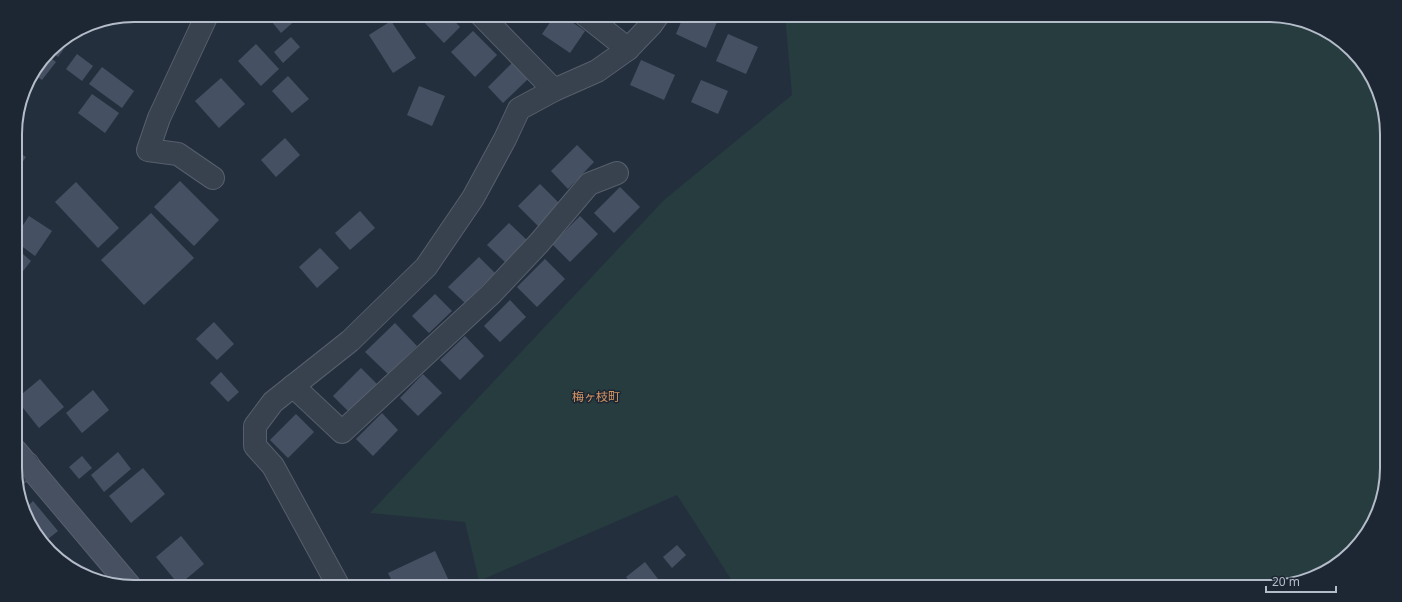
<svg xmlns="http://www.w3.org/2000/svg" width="1402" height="602" font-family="'Noto Sans','Noto Sans JP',sans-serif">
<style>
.green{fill:#263c3f}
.building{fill:#455162}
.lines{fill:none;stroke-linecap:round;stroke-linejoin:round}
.street-casing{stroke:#565f6c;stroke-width:24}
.secondary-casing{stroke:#565f6c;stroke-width:24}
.street{stroke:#38414e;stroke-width:22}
.secondary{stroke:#465061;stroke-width:22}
.labels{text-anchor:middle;stroke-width:3;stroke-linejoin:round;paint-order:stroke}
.quarter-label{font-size:12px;fill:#d59563;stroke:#1d2633}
.rim{fill:none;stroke:#b4bcc9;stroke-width:2}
</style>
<rect width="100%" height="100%" fill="#242f3e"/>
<polygon class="green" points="785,15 1268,15 1314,24 1362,61 1386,118 1387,469 1378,514 1362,541 1334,567 1276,587 736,587 677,495 479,581 465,522 370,513 664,200 792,95"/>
<g class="building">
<polygon points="268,15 296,15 298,18 281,33 267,16"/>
<polygon points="429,15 449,15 460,27 444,43 423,21"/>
<polygon points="555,15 562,15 585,31 570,53 542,34"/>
<polygon points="684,15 702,15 717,22 706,48 676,34"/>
<polygon points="391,21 416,58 393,73 369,35"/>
<polygon points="473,31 497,55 475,77 451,52"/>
<polygon points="728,34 758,47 746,74 716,61"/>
<polygon points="291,37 300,47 283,63 274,52"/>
<polygon points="65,39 69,42 58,57 50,51 55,45"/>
<polygon points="256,44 279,69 261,86 238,61"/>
<polygon points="77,54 93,66 82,81 66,69"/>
<polygon points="47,55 56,62 42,80 33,74"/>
<polygon points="641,60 675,75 664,100 630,85"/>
<polygon points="512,63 528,79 503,103 488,87"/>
<polygon points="102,67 134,91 122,108 89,84"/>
<polygon points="288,76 309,99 292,113 272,91"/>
<polygon points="221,78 245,104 219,128 195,101"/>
<polygon points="701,80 728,91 718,114 691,102"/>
<polygon points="419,86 445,96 432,126 407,115"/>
<polygon points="92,94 119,113 105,133 78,113"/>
<polygon points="285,138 300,155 276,177 261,160"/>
<polygon points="577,145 594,162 568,189 551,171"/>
<polygon points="15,150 26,157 15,172"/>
<polygon points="180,181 219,220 194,246 154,207"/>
<polygon points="76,182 119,228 98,248 55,202"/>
<polygon points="540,184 560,204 538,226 518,206"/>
<polygon points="620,187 640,207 614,233 594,213"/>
<polygon points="360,211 375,228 350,250 335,233"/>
<polygon points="151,213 194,258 144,305 101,260"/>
<polygon points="29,216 52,231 35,256 16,242 16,236"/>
<polygon points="580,216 598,234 570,262 552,244"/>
<polygon points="509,223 528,241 506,263 487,245"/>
<polygon points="16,248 31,261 16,280"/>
<polygon points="320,248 339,268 317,288 299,267"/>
<polygon points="479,257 495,273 465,303 448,287"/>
<polygon points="545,259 565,279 537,307 517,287"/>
<polygon points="435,294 452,311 429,333 412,316"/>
<polygon points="510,300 526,317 500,342 484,326"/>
<polygon points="214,322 234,344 217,360 196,339"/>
<polygon points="395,323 417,346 388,374 365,352"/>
<polygon points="465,336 484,356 460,380 440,360"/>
<polygon points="361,368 379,386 351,414 333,396"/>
<polygon points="221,372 239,392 228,402 210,383"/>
<polygon points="423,374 442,393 418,416 400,398"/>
<polygon points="40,379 64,407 39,428 16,399"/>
<polygon points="93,390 109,410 82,433 66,413"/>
<polygon points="382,413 398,430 373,456 356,439"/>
<polygon points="296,414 314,432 288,458 270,440"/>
<polygon points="118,452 131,469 104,492 91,475"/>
<polygon points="82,456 92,468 79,479 69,467"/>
<polygon points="143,468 165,494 131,523 109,496"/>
<polygon points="33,501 58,531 43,543 40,541 26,508"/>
<polygon points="181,536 204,564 179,585 156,557"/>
<polygon points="677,545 686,555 672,568 663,557"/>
<polygon points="435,551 452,587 395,587 388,573"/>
<polygon points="645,562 658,579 649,587 635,587 626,577"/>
</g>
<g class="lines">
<g class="street-casing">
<g id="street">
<polyline points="207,15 159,118 148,150 178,154 213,178"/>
<polyline points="481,15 554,90"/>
<polyline points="585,15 628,49"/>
<polyline points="293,386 342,432 491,294 539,243 589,184 617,173"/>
<polyline points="16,475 28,464"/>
<polyline points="339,587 273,466 255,446 255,426 273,402 350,341 426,267 473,198 505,139 519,109 554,90 597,71 628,49 651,25 658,15"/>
</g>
</g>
<g class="secondary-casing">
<polyline id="secondary" points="16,451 130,586"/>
</g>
<use href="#street" class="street"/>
<use href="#secondary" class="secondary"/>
</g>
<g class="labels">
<g class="quarter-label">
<text x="596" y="401">梅ヶ枝町</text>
</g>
</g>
<path d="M0 0H1402V602H0ZM134 22H1268A112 112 0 0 1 1380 134V468A112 112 0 0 1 1268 580H134A112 112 0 0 1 22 468V134A112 112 0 0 1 134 22Z" fill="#1d2633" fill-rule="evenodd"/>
<path class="rim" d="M134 22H1268A112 112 0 0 1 1380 134V468A112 112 0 0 1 1268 580H134A112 112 0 0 1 22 468V134A112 112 0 0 1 134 22Z"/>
<path d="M1266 586v6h70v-6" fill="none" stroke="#b4bcc9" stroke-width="2"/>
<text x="1272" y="586" font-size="12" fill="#b4bcc9" stroke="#1d2633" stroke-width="3" paint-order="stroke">20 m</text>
</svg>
